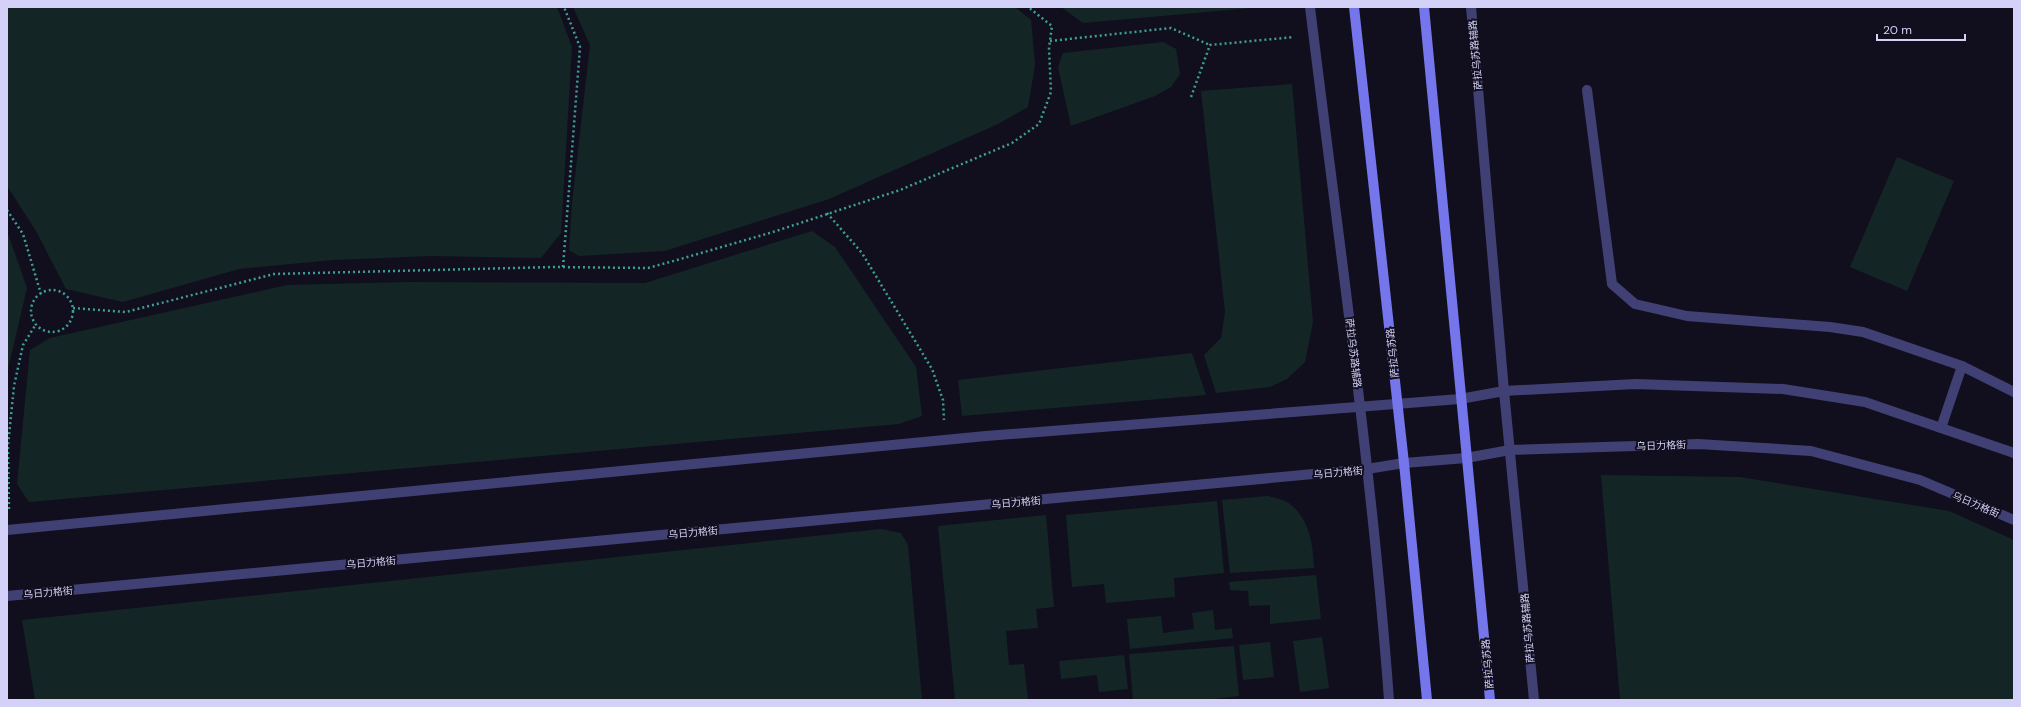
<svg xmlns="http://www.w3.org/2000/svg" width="2021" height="707" font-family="'DM Sans','Noto Sans SC',sans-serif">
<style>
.green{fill:#132625}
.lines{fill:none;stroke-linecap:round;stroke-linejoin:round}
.path{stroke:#3da097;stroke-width:2.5;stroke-dasharray:2 3;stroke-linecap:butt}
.service{stroke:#404075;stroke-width:10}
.tertiary{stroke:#404075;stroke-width:10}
.secondary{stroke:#7576eb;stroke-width:10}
.labels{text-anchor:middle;stroke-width:4;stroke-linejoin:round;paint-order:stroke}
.street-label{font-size:10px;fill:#d4d1f8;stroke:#110f1d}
</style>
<rect width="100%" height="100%" fill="#110f1d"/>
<g class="green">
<polygon points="7,7 557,7 572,47 561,233 541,258 432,256 333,260 239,269 123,302 66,289 36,231 7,186"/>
<polygon points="573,7 1015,7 1031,20 1035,65 1028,107 998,124 829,199 665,251 579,256 569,250 572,203 590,45"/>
<polygon points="1061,7 1263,7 1083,23"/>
<polygon points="1163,42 1176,49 1180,74 1171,87 1155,96 1071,126 1058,67 1063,53"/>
<polygon points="1292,84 1313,322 1305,362 1287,379 1270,387 1216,393 1204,355 1221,338 1225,312 1201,91"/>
<polygon points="1897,157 1954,181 1907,291 1850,267"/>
<polygon points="7,231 27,288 7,373"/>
<polygon points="812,231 835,247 916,367 922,416 899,424 29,502 17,484 30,350 50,338 287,285 407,282 645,283"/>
<polygon points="1192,353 1206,395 962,416 958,380"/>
<polygon points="1601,475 1740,477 1949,511 2014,540 2014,700 1620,700"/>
<path d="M1268,496C1275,498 1286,500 1291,505C1310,520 1313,546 1314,568L1230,573L1222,500Z"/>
<polygon points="1217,501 1224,573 1174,578 1175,597 1106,603 1104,584 1072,587 1066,515"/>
<polygon points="1046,515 1054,607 1036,609 1038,628 1006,631 1009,665 1024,664 1028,700 955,700 938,526"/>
<polygon points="881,529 901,533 908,545 922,700 35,700 22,620"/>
<polygon points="1316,575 1321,619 1270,624 1270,605 1249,606 1248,591 1230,590 1229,582"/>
<polygon points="1213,610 1215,630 1232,628 1233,638 1130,649 1127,619 1161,616 1163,633 1194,629 1192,613"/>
<polygon points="1322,637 1329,688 1300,692 1293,641"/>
<polygon points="1270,642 1274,677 1243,680 1239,645"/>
<polygon points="1234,646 1239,696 1204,700 1133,700 1129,654"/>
<polygon points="1124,655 1128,689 1099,692 1097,675 1061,679 1059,661"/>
</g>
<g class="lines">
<g class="path">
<polyline points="1050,41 1171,28 1210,45"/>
<polyline points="1191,97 1210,45 1294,37"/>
<polyline points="7,210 23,234 41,294"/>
<polyline points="827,213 862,253 932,369 943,400 944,420"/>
<polyline points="563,267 580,47 564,7"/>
<circle cx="52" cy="311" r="21"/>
<polyline points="73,308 126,312 274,274 554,267 648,268 677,260 773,232 900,190 1012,143 1039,124 1051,92 1049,48 1052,26 1028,7"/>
<polyline points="9,509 8,445 14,386 23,345 36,324"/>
</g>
<g class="service">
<polyline points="1587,90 1612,284 1635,304 1687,316 1830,327 1863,332 1962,366 2014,392"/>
<polyline points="1941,428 1962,366"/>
</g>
<g class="tertiary">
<path d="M1310,7C1338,238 1372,468 1389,700"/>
<polyline points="1471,7 1504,391 1534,700"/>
<polyline points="7,530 986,436 1460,399 1504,391 1635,384 1783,389 1865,402 2014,453"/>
<polyline points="7,596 1367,469 1404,463 1466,458 1510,450 1698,444 1811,451 1920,480 2014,520"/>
</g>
<g class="secondary">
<polyline points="1354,7 1404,463 1427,700"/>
<polyline points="1424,7 1490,700"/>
</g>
</g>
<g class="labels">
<g class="street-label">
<text transform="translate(1475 55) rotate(-95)" y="4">萨拉乌苏路辅路</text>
<text transform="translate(1354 353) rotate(83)" y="4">萨拉乌苏路辅路</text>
<text transform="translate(1392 353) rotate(-96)" y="4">萨拉乌苏路</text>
<text transform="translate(1661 445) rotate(-2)" y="4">乌日力格街</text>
<text transform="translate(1338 472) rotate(-5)" y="4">乌日力格街</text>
<text transform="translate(1016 502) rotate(-5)" y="4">乌日力格街</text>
<text transform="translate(1976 504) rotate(23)" y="4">乌日力格街</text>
<text transform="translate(693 532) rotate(-5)" y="4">乌日力格街</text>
<text transform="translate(371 562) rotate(-5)" y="4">乌日力格街</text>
<text transform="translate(48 592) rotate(-5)" y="4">乌日力格街</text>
<text transform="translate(1527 628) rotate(-95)" y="4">萨拉乌苏路辅路</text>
<text transform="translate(1487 664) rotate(-95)" y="4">萨拉乌苏路</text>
</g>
</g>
<rect width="2021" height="707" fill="none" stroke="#d4d1f8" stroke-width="16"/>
<path d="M1877 34v6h88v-6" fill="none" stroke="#d4d1f8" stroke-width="2"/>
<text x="1883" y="34" font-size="12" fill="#d4d1f8" stroke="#110f1d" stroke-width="3" paint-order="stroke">20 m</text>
</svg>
